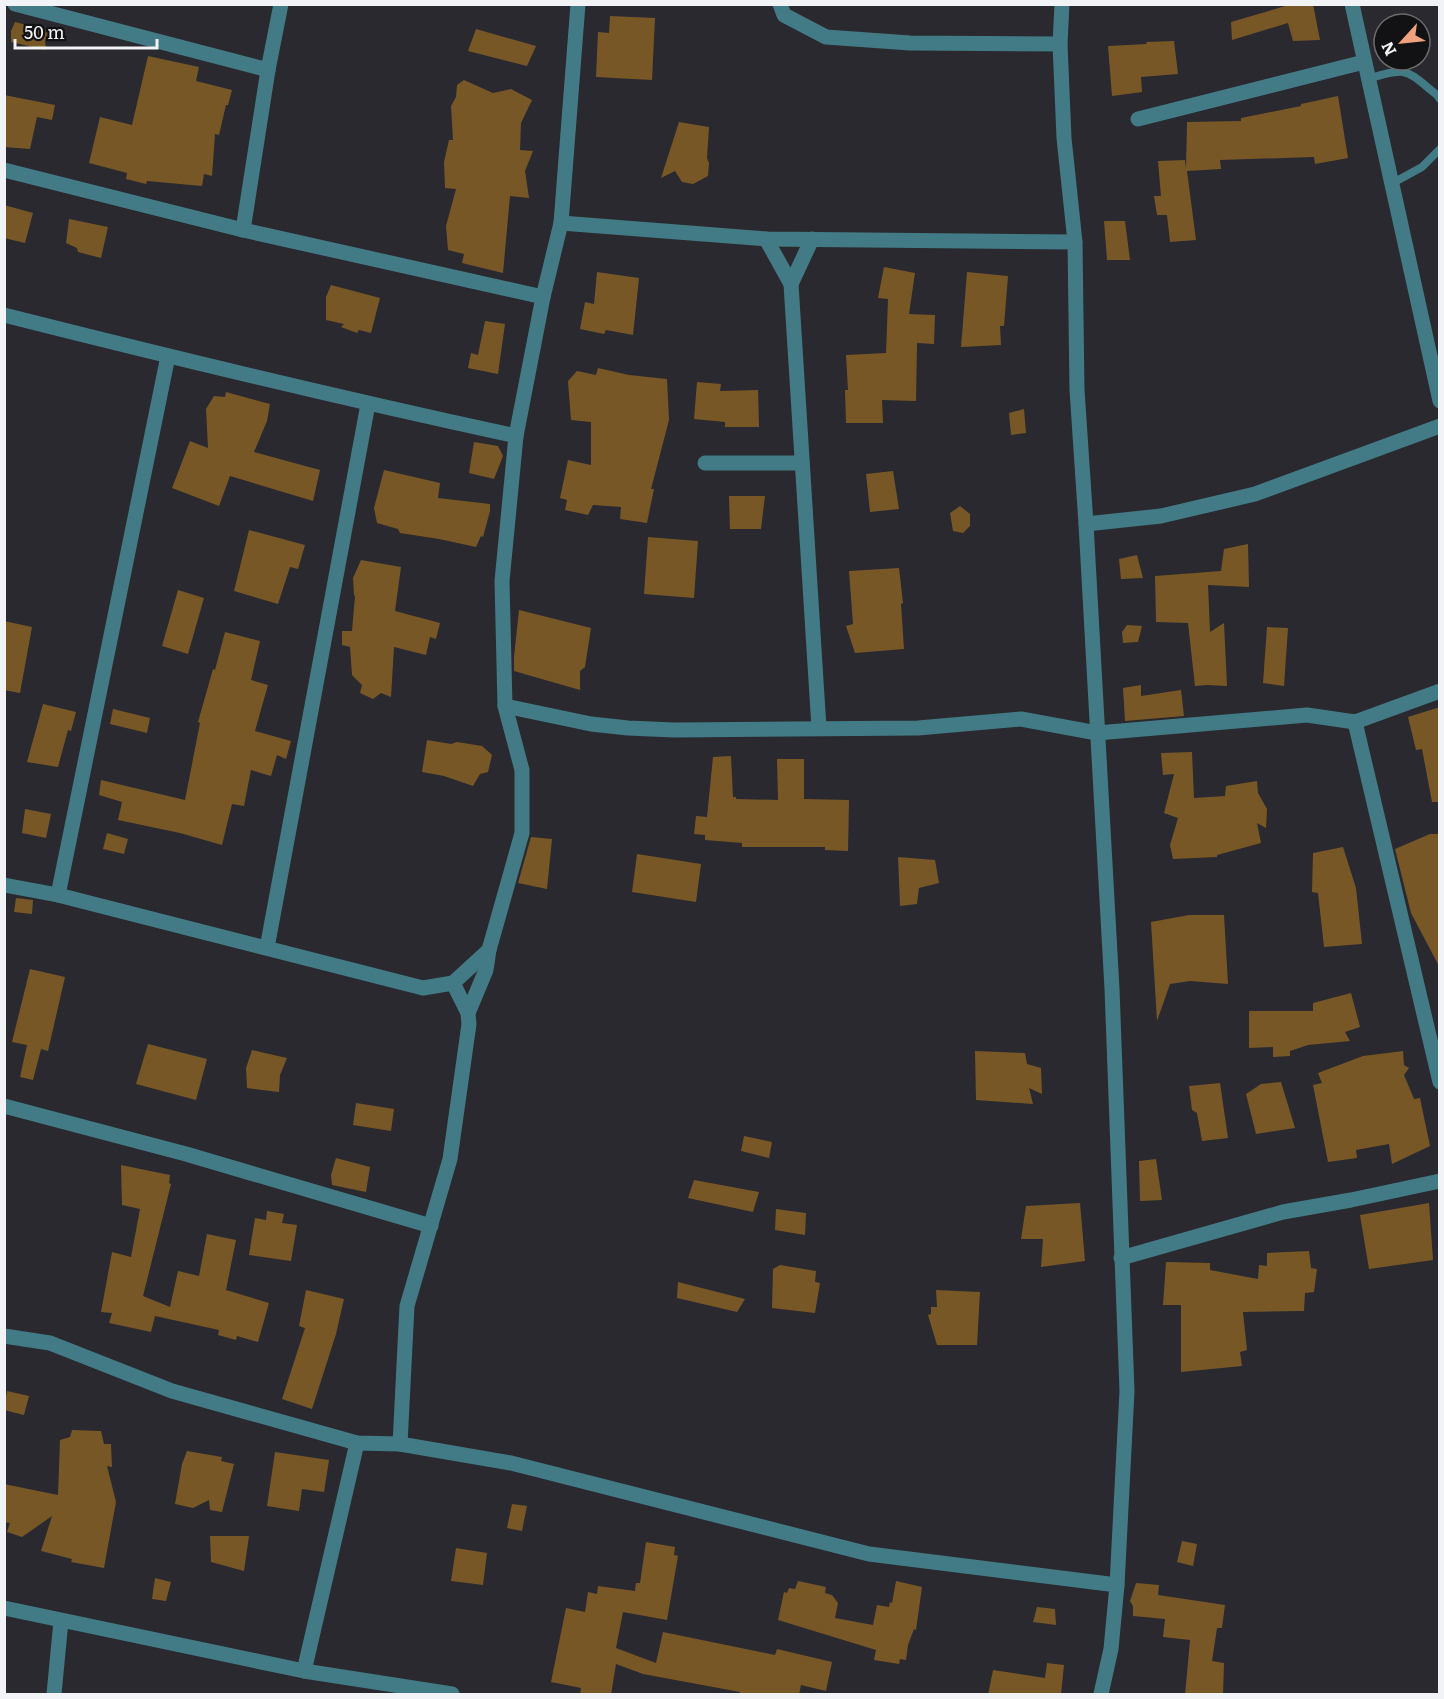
<svg xmlns="http://www.w3.org/2000/svg" width="1444" height="1699" font-family="Literata,serif">
<style>
.building{fill:#785727}
.lines{fill:none;stroke-linecap:round;stroke-linejoin:round}
.service{stroke:#427b85;stroke-width:8}
.minor{stroke:#427b85;stroke-width:15}
.tertiary{stroke:#427b85;stroke-width:15}
</style>
<rect width="100%" height="100%" fill="#29292f"/>
<g class="building">
<polygon points="1292,4 1313,4 1320,40 1293,41 1288,23 1232,40 1231,22"/>
<polygon points="610,16 655,18 652,80 596,77 598,32 609,33"/>
<polygon points="15,22 50,31 45,40 46,50 11,42 11,31"/>
<polygon points="476,29 536,46 527,66 468,51"/>
<polygon points="1174,41 1178,74 1141,77 1142,92 1112,96 1108,46 1147,44 1146,42"/>
<polygon points="148,56 199,67 196,81 232,90 228,105 226,105 219,135 215,134 212,176 204,174 202,186 147,181 146,184 126,179 127,173 89,163 100,117 132,125"/>
<polygon points="464,80 493,93 511,89 532,100 521,123 520,150 533,151 525,171 529,198 510,196 503,273 462,263 464,254 448,250 446,226 456,189 445,188 444,162 449,140 453,140 451,106 456,97 457,85"/>
<polygon points="4,95 55,105 52,120 37,117 30,149 4,147"/>
<polygon points="1338,96 1348,158 1315,164 1314,157 1220,160 1221,169 1187,171 1196,240 1170,242 1167,215 1157,215 1154,196 1161,196 1158,161 1185,160 1186,168 1187,122 1241,121 1241,118 1301,106 1301,104"/>
<polygon points="679,122 709,127 707,158 709,163 708,176 693,184 682,182 675,171 661,178"/>
<polygon points="4,205 33,213 25,243 4,238"/>
<polygon points="69,219 108,227 101,258 78,252 77,248 66,243"/>
<polygon points="1104,221 1125,221 1130,260 1107,260"/>
<polygon points="884,267 915,273 909,314 935,315 934,344 917,343 916,401 882,400 883,423 846,423 845,390 848,390 846,355 886,353 888,299 878,298"/>
<polygon points="597,272 639,278 633,335 606,330 604,334 580,329 585,302 594,304"/>
<polygon points="967,272 1008,276 1004,326 1000,326 1001,345 961,347"/>
<polygon points="331,285 380,298 371,333 359,330 357,333 341,327 344,324 326,320 326,297"/>
<polygon points="485,321 505,324 498,374 468,368 471,353 478,355"/>
<polygon points="598,368 629,375 667,379 669,420 651,489 654,489 647,523 620,519 621,507 593,505 588,515 565,510 567,500 560,498 568,460 591,465 591,422 571,420 568,381 577,371 596,375"/>
<polygon points="697,382 721,384 720,391 758,390 759,427 725,427 725,422 694,419"/>
<polygon points="226,392 270,404 267,421 254,452 320,470 313,501 230,476 219,506 172,488 190,441 208,448 206,409 214,396 225,397"/>
<polygon points="1024,409 1026,433 1011,435 1009,413"/>
<polygon points="474,442 498,446 503,456 494,479 469,473"/>
<polygon points="384,470 440,483 438,498 490,504 490,511 483,537 481,536 476,547 439,539 400,533 398,529 377,523 374,508"/>
<polygon points="893,471 899,509 870,512 866,474"/>
<polygon points="729,496 765,496 761,529 730,529"/>
<polygon points="960,506 970,514 970,526 963,533 953,531 950,513"/>
<polygon points="249,530 305,545 298,569 290,567 278,604 234,591"/>
<polygon points="648,537 698,541 694,598 644,594"/>
<polygon points="1248,544 1249,587 1208,585 1210,632 1224,623 1227,686 1207,685 1195,686 1188,623 1156,622 1155,576 1221,571 1224,549"/>
<polygon points="1137,555 1143,578 1121,579 1119,559"/>
<polygon points="361,560 401,567 395,611 440,623 436,639 430,637 426,655 394,647 391,697 381,693 373,699 360,693 362,685 352,675 350,647 342,645 342,631 352,631 355,596 354,595 353,578"/>
<polygon points="899,568 903,603 901,604 904,649 855,653 846,626 853,624 849,571"/>
<polygon points="178,590 204,598 188,654 162,646"/>
<polygon points="519,610 591,628 585,667 580,671 580,690 514,671 514,657"/>
<polygon points="4,621 32,627 20,693 4,690"/>
<polygon points="1127,625 1142,626 1138,642 1123,643 1122,632"/>
<polygon points="1267,627 1288,628 1284,686 1263,683"/>
<polygon points="225,632 260,641 251,680 268,685 255,731 291,741 286,759 277,755 271,776 251,770 244,806 232,804 222,845 180,833 118,820 122,802 99,795 101,780 185,800 200,723 198,722 213,669 215,670"/>
<polygon points="1141,685 1141,696 1181,690 1184,716 1125,721 1123,688"/>
<polygon points="43,704 76,712 71,731 68,730 58,767 27,762"/>
<polygon points="1440,707 1440,802 1432,802 1422,749 1416,750 1408,717"/>
<polygon points="113,709 150,718 147,733 110,724"/>
<polygon points="427,740 451,744 457,742 482,746 492,755 488,772 480,774 473,786 444,776 422,772"/>
<polygon points="1192,752 1194,798 1225,796 1226,786 1257,781 1258,793 1267,809 1266,828 1257,823 1261,843 1217,855 1217,857 1173,859 1170,845 1178,818 1164,813 1174,774 1163,775 1161,753"/>
<polygon points="731,756 733,797 736,797 736,799 778,800 777,759 804,759 804,799 849,800 848,851 825,850 825,847 742,847 742,843 705,840 705,835 694,834 696,816 707,817 713,757"/>
<polygon points="25,809 51,814 46,838 22,833"/>
<polygon points="107,833 128,839 124,854 103,849"/>
<polygon points="1430,834 1440,834 1440,968 1411,913 1395,849"/>
<polygon points="531,837 552,839 547,889 518,883"/>
<polygon points="1343,847 1356,888 1362,944 1324,947 1318,893 1312,892 1313,853"/>
<polygon points="637,854 701,864 696,902 632,892"/>
<polygon points="898,857 935,860 939,883 919,888 917,904 900,906"/>
<polygon points="16,898 33,900 32,914 14,912"/>
<polygon points="1189,915 1224,915 1228,984 1190,981 1170,984 1157,1021 1151,922"/>
<polygon points="30,969 65,977 48,1051 41,1049 33,1080 20,1077 27,1045 12,1042"/>
<polygon points="1351,993 1360,1027 1345,1032 1350,1041 1308,1045 1290,1051 1290,1056 1273,1057 1273,1047 1249,1048 1249,1011 1313,1011 1313,1003"/>
<polygon points="148,1044 207,1059 196,1100 136,1084"/>
<polygon points="252,1050 287,1058 280,1075 279,1092 247,1088 246,1068"/>
<polygon points="975,1051 1025,1053 1027,1064 1041,1068 1042,1094 1029,1088 1033,1104 976,1100"/>
<polygon points="1403,1051 1404,1065 1409,1068 1404,1075 1414,1099 1420,1098 1430,1146 1392,1164 1389,1144 1356,1150 1357,1158 1328,1162 1313,1085 1322,1083 1318,1073 1363,1056"/>
<polygon points="1281,1082 1295,1128 1256,1134 1246,1094 1261,1084"/>
<polygon points="1220,1083 1228,1138 1202,1141 1197,1113 1192,1110 1189,1086"/>
<polygon points="356,1103 394,1109 391,1131 353,1125"/>
<polygon points="744,1136 772,1142 769,1158 741,1151"/>
<polygon points="336,1158 370,1167 366,1192 332,1185 331,1175"/>
<polygon points="1156,1159 1162,1200 1140,1201 1139,1161"/>
<polygon points="121,1165 170,1175 169,1183 171,1184 143,1296 170,1307 178,1271 199,1276 207,1234 236,1240 226,1290 269,1303 258,1342 237,1336 236,1340 218,1335 219,1330 155,1316 151,1332 109,1323 112,1313 101,1312 112,1252 131,1257 140,1209 122,1205"/>
<polygon points="694,1180 759,1192 753,1212 688,1198"/>
<polygon points="1080,1203 1085,1261 1041,1267 1043,1239 1021,1239 1026,1206"/>
<polygon points="1429,1203 1433,1260 1369,1269 1360,1215"/>
<polygon points="776,1209 806,1213 805,1235 775,1230"/>
<polygon points="267,1211 284,1214 282,1223 297,1225 291,1261 249,1255 255,1218 266,1220"/>
<polygon points="1309,1251 1311,1268 1317,1269 1314,1292 1305,1293 1304,1311 1243,1312 1247,1350 1240,1352 1242,1366 1181,1372 1181,1305 1163,1305 1166,1262 1210,1263 1210,1270 1258,1279 1259,1265 1267,1266 1267,1253"/>
<polygon points="780,1265 816,1271 815,1282 820,1283 815,1313 772,1308 773,1269"/>
<polygon points="678,1282 745,1299 737,1312 677,1298"/>
<polygon points="306,1290 344,1299 336,1334 312,1409 282,1399 305,1328 299,1326"/>
<polygon points="936,1290 980,1292 977,1345 937,1345 928,1315 931,1314 931,1307 937,1307"/>
<polygon points="7,1391 29,1396 24,1415 4,1410"/>
<polygon points="72,1430 101,1431 104,1444 111,1444 112,1467 107,1466 116,1502 104,1568 71,1562 72,1559 41,1551 52,1516 22,1537 7,1532 10,1523 4,1522 4,1484 58,1495 60,1440 70,1437"/>
<polygon points="187,1451 222,1457 221,1461 234,1464 222,1512 210,1510 209,1500 193,1508 175,1504 182,1464"/>
<polygon points="275,1452 329,1460 324,1492 302,1489 299,1511 267,1506"/>
<polygon points="512,1504 527,1506 522,1531 507,1528"/>
<polygon points="210,1536 249,1536 244,1571 211,1562"/>
<polygon points="1182,1541 1197,1544 1193,1566 1177,1562"/>
<polygon points="646,1542 675,1547 674,1555 678,1556 667,1620 623,1612 616,1648 656,1663 663,1632 775,1655 777,1649 832,1662 826,1691 801,1685 799,1695 740,1695 740,1692 643,1674 616,1664 611,1695 580,1695 581,1688 551,1682 566,1608 585,1612 588,1592 597,1594 598,1586 635,1591 636,1583 640,1583"/>
<polygon points="456,1548 487,1553 483,1585 451,1581"/>
<polygon points="155,1578 171,1582 166,1601 152,1599"/>
<polygon points="798,1581 826,1587 825,1593 832,1595 838,1603 835,1618 873,1625 877,1605 889,1607 890,1602 892,1603 896,1581 922,1587 916,1630 914,1629 908,1645 906,1660 900,1659 899,1664 874,1660 876,1650 778,1620 784,1592 787,1593 789,1588 795,1589"/>
<polygon points="1136,1583 1159,1585 1158,1595 1225,1605 1222,1628 1217,1628 1212,1661 1224,1663 1223,1695 1185,1695 1190,1640 1163,1637 1165,1619 1133,1616 1133,1606 1130,1601"/>
<polygon points="1037,1607 1055,1609 1056,1625 1033,1622"/>
<polygon points="1047,1663 1064,1665 1061,1695 988,1695 993,1670 1045,1678"/>
</g>
<g class="lines">
<g class="service">
<path d="M1368,79C1408,66 1406,70 1437,95L1440,99"/>
<polyline points="1391,184 1422,167 1440,149"/>
</g>
<g class="minor">
<polyline points="15,4 268,70"/>
<polyline points="780,4 784,15 826,37 910,43 1060,44"/>
<polyline points="1352,4 1440,401"/>
<polyline points="1138,119 1364,62"/>
<polyline points="4,170 243,230 543,297"/>
<polyline points="561,223 766,239 1075,242"/>
<polyline points="243,230 268,70 281,4"/>
<polyline points="766,239 791,284 819,728"/>
<polyline points="791,284 812,239"/>
<path d="M4,315C174,358 345,399 516,436"/>
<polyline points="705,463 802,463"/>
<polyline points="1086,524 1161,516 1255,494 1440,426"/>
<polyline points="505,706 591,724 628,728 674,730 918,728 1021,719 1097,733 1307,715 1355,722 1440,691"/>
<polyline points="1355,722 1440,1082"/>
<polyline points="4,885 58,895 168,356"/>
<polyline points="58,895 423,988 453,983 468,1013 469,1024 450,1159 407,1306 400,1444"/>
<polyline points="267,948 368,404"/>
<polyline points="453,983 489,950"/>
<polyline points="468,1013 486,970 489,950 522,833 522,770 505,706 502,581 516,436 543,297 561,223 578,4"/>
<polyline points="4,1106 186,1154 431,1226"/>
<polyline points="1121,1258 1283,1212 1351,1200 1440,1181"/>
<polyline points="4,1336 50,1343 172,1391 357,1443 400,1444 511,1463 869,1554 1117,1585"/>
<polyline points="4,1608 304,1671 452,1694"/>
<polyline points="304,1671 357,1443"/>
<polyline points="54,1694 61,1621"/>
</g>
<polyline class="tertiary" points="1062,4 1060,44 1064,138 1075,242 1077,390 1086,524 1112,989 1127,1391 1117,1585 1111,1649 1101,1694"/>
</g>
<rect width="1444" height="1699" fill="none" stroke="#f2f3f6" stroke-width="12"/>
<g transform="translate(1402 42) rotate(243)"><circle r="28" fill="#121215" stroke="#6c6c6f" stroke-width="1.5"/>
<path d="M0-4.5L10 22L0 15L-10 22Z" fill="#f2a17e"/>
<text y="-9" font-size="16" font-weight="bold" text-anchor="middle" fill="#f2f3f6">N</text>
</g>
<path d="M15 39v9h142v-9" fill="none" stroke="#f2f3f6" stroke-width="3"/>
<text x="24" y="39" font-size="18" fill="#f2f3f6" stroke="#121215" stroke-width="4.5" paint-order="stroke">50 m</text>
</svg>
